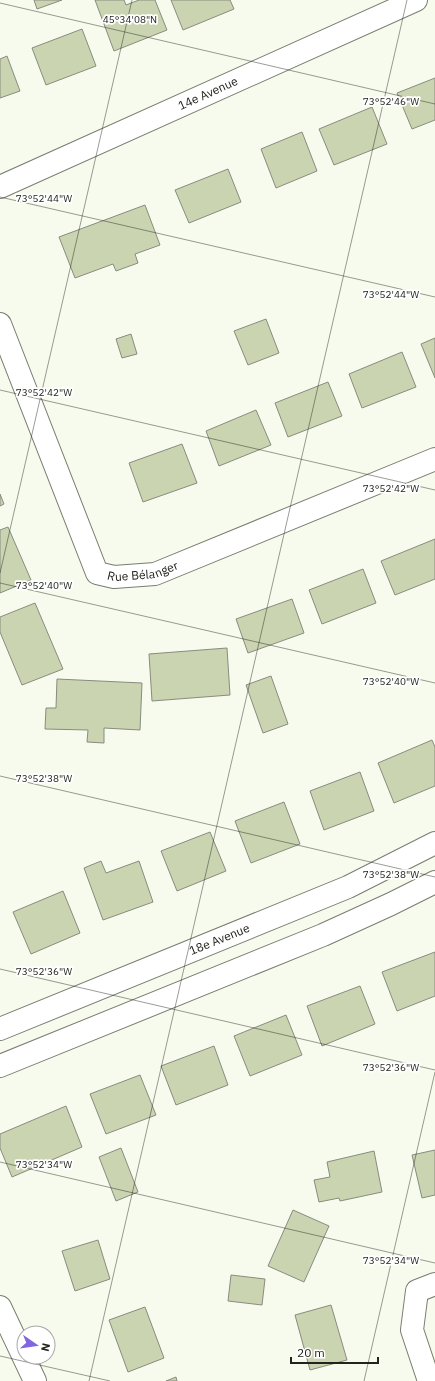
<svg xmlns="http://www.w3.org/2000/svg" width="435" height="1381" font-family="'IBM Plex Sans',sans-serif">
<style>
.building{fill:#cad4b0;stroke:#888c7f}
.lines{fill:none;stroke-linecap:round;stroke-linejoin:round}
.street-casing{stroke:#797d70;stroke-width:24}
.street{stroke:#fff;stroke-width:22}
.ticks{fill:none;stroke:#22231e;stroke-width:1;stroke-opacity:0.45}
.labels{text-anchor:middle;stroke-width:3.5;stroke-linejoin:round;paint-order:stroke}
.street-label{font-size:12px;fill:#22231e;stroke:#fff}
.ticks-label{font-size:10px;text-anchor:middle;fill:#22231e;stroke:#fff;stroke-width:3.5;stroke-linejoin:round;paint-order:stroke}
</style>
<rect width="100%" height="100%" fill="#f7fbed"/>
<g class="building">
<polygon points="34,0 62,0 37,9"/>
<polygon points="95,0 124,0 126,5 139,0 155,0 167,30 114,51"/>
<polygon points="171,0 230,0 234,9 183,30"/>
<polygon points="82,29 96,66 46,85 32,48"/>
<polygon points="7,56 20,91 0,98 0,59"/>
<polygon points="435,78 435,120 412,129 397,93"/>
<polygon points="372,107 387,144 334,165 319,129"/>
<polygon points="302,132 317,171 276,188 261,149"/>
<polygon points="228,169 241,202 189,223 175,190"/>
<polygon points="145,205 160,245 135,254 138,263 116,271 113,264 75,278 59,237"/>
<polygon points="266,319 279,353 248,365 234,331"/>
<polygon points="131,334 137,354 122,358 116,339"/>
<polygon points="435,338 435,378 421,344"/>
<polygon points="402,352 416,387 362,408 349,374"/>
<polygon points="328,382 342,416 288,437 275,403"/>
<polygon points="256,410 271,445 219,466 206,431"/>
<polygon points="182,444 197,483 143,502 129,463"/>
<polygon points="0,494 4,504 0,506"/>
<polygon points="8,527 31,580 0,593 0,530"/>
<polygon points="435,539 435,579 395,595 381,561"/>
<polygon points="363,569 376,603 322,624 309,590"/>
<polygon points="292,599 304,633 248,653 236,619"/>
<polygon points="35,603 63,669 22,685 0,632 0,617"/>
<polygon points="227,648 230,695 152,701 149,654"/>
<polygon points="271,676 288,724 263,733 246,685"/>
<polygon points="57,679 142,683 140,730 104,728 104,743 87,742 88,730 45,729 46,708 56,708"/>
<polygon points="432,740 435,747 435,786 394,803 378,763"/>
<polygon points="360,772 374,811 324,830 310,791"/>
<polygon points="284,802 300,844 251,863 235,821"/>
<polygon points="210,832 226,871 177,891 161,851"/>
<polygon points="101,861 106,873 139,861 153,902 103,920 84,868"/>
<polygon points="63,891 80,933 31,954 13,912"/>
<polygon points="435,952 435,996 397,1011 382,972"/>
<polygon points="360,986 375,1024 322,1046 307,1006"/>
<polygon points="286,1015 302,1055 250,1076 234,1036"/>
<polygon points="214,1046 228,1085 176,1105 161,1066"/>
<polygon points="140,1075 156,1115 106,1134 90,1094"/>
<polygon points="66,1106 82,1147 12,1177 0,1148 0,1134"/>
<polygon points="121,1148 138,1192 116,1201 99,1157"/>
<polygon points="435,1150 435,1195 422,1198 412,1155"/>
<polygon points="374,1151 382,1192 340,1201 339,1198 319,1202 314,1180 330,1177 327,1162"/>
<polygon points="293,1210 329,1226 304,1282 268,1266"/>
<polygon points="98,1240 110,1279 75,1291 62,1251"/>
<polygon points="231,1275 265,1279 262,1305 228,1301"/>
<polygon points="331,1305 347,1360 310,1370 295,1315"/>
<polygon points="145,1307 164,1358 128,1372 109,1320"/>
<polygon points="176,1377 177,1381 166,1381"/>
</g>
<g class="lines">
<g class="street-casing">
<g id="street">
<path id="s1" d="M0,187L416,0"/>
<path id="s2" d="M0,324L97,573L114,577L155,574L435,459"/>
<path id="s3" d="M0,1029L348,887L435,843"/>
<polyline points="0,1066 323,935 391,904 435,882"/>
<polyline points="0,1307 35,1381"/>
<polyline points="429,1381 412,1330 417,1291 435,1284"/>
</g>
</g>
<use href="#street" class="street"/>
</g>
<path class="ticks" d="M0,3L435,104M0,197L435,297M0,390L435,490M0,573L132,0M0,583L435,683M0,776L435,877M0,969L435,1070M0,1162L435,1263M0,1356L110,1381M89,1381L407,0M364,1381L435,1072"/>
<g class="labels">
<g class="street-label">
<text dy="4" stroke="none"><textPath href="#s1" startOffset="228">14e Avenue</textPath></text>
<text dy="4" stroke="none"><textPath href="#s2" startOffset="314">Rue Bélanger</textPath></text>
<text dy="4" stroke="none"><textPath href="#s3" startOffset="237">18e Avenue</textPath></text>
</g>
</g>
<g class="ticks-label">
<text x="130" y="23">45°34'08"N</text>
<text x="391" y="105">73°52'46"W</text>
<text x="44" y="202">73°52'44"W</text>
<text x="391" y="298">73°52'44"W</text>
<text x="44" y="396">73°52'42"W</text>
<text x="391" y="492">73°52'42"W</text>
<text x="44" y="589">73°52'40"W</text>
<text x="391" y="685">73°52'40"W</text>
<text x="44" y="782">73°52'38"W</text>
<text x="391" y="878">73°52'38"W</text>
<text x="44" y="975">73°52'36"W</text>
<text x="391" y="1071">73°52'36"W</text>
<text x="44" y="1168">73°52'34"W</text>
<text x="391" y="1264">73°52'34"W</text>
</g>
<g transform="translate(36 1345) rotate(103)"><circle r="19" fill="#ffffff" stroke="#a7a7a5"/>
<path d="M0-3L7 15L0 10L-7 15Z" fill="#8166e1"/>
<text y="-6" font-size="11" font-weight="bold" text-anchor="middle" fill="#22231e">N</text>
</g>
<path d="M291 1357v6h87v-6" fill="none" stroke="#22231e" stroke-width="2"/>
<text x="297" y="1357" font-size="12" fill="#22231e" stroke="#ffffff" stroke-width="3" paint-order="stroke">20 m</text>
</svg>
